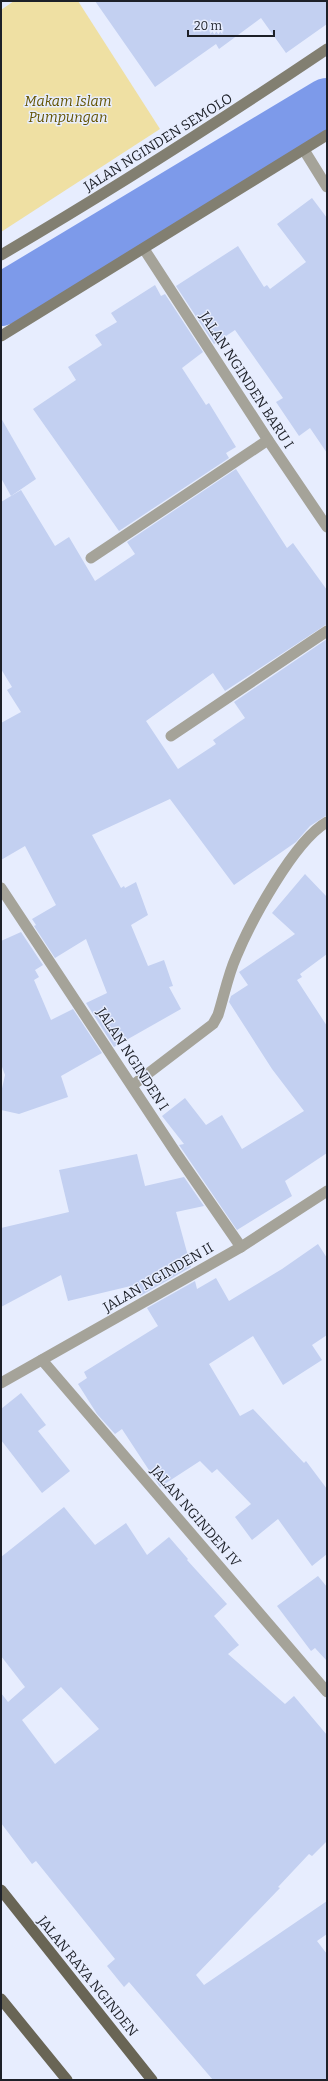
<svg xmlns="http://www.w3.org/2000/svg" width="328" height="2081" font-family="Bitter,serif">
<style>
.green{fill:#efe0a3}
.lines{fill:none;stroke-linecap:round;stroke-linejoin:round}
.river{stroke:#7d9aea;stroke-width:52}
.building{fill:#c3d0f1;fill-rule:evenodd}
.minor{stroke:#a5a399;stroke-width:11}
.secondary{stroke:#827f71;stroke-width:11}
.primary{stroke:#696555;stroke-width:11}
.labels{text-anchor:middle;stroke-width:3;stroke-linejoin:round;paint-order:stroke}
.park-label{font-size:14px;font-style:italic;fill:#645402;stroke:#e7edfe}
.street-label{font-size:14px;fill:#1d2028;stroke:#e7edfe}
</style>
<rect width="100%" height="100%" fill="#e7edfe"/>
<polygon class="green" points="14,1 78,1 160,129 1,232 1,10"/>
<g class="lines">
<polyline class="river" points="1,300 327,104"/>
</g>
<g class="building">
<polygon points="95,1 327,1 327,24 286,53 261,18 219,49 216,44 155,87"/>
<polygon points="312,198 327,218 327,453 310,428 299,436 276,402 283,398 235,330 214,344 176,286 238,246 264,287 267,285 270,289 306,262 277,224"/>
<polygon points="155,285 161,296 165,294 203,352 182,368 206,405 209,403 236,447 226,453 229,458 119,531 33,409 76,380 68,367 102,345 95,335 117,322 111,313"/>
<polygon points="1,418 36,479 11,496 1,478"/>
<polygon points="236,469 287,548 293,543 327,590 327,624 225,691 213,673 146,721 178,769 216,744 213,740 245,718 234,702 327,639 327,815 310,826 296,842 234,885 170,799 92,835 121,888 124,886 125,888 136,882 148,915 131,925 148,966 164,960 173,986 169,987 181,1009 114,1047 86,1003 107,993 86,939 55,958 34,926 36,925 32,919 56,905 25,846 1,860 1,723 21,712 7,690 12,687 1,669 1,502 21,490 55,546 69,537 95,581 135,554 127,542"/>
<polygon points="305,874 327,897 327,954 300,974 302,977 297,980 327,1026 327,1153 285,1181 292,1196 237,1230 179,1145 184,1144 162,1116 185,1098 206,1125 222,1115 242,1149 304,1111 272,1069 229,1002 231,996 248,985 239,972 295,934 272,913"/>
<polygon points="21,932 43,965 35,970 39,977 34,980 51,1020 73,1009 102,1053 61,1076 68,1097 19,1114 1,1110 1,1093 5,1075 1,1064 1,941"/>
<polygon points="137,1154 145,1186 184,1177 204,1206 176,1212 191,1267 140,1296 135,1285 68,1301 61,1275 1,1307 1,1228 69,1212 59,1170"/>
<polygon points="318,1244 327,1258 327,1335 312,1345 322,1360 283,1385 253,1336 209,1364 240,1416 253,1409 304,1463 306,1461 327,1489 327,1554 312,1566 278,1519 252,1540 235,1517 251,1504 217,1469 212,1473 200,1461 160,1487 122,1429 115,1434 97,1414 78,1384 87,1378 84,1372 158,1326 147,1308 195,1281 197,1289 216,1278 229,1301 282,1269"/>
<polygon points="21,1393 46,1425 38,1431 70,1471 42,1493 1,1440 1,1409"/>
<path d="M64,1507L95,1545L126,1523L147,1555L169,1537L188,1559L187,1560L227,1604L214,1616L239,1645L228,1654L285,1704L294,1696L327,1735V1841L312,1856L309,1854L278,1887L280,1888L196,1975L204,1985L327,1901V1934L317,1941L327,1954V2080H213L129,1982L124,1987L107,1966L115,1959L36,1861L32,1864L1,1823V1693L8,1702L25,1687L1,1656V1557ZM61,1687L99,1729L55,1764L22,1720Z"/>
<polygon points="318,1576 327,1587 327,1661 315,1648 311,1651 277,1606"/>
</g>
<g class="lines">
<g class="minor">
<polyline points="304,150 327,187"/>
<polyline points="144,249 268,440 327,527"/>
<polyline points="91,558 268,440"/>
<polyline points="171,736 327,631"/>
<polyline points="1,888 176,1153 241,1247"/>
<path d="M133,1085L213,1024L218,1015C224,996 228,975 236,957C251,921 294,841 327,822"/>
<polyline points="42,1360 327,1692"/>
<polyline points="1,1383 241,1247 327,1191"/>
</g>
<g class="secondary">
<path d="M1,255C112,190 220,121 327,49"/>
<polyline points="1,336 327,135"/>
</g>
<g class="primary">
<polyline points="1,1890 152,2080"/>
<polyline points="1,1999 67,2080"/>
</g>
</g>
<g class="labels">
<g class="park-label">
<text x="68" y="106">Makam Islam<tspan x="68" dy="16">Pumpungan</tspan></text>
</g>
<g class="street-label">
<text transform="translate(158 142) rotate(-32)" y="5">JALAN NGINDEN SEMOLO</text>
<text transform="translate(247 380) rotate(57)" y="5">JALAN NGINDEN BARU I</text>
<text transform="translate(133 1059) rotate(57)" y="5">JALAN NGINDEN I</text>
<text transform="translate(158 1277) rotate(-30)" y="5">JALAN NGINDEN II</text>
<text transform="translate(196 1516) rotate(49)" y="5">JALAN NGINDEN IV</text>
<text transform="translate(88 1976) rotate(51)" y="5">JALAN RAYA NGINDEN</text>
</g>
</g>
<rect width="328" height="2081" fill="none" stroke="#1d2028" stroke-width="4"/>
<path d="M188 30v6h86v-6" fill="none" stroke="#1d2028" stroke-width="2"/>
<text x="194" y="30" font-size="12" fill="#1d2028" stroke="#e7edfe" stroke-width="3" paint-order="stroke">20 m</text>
</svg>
